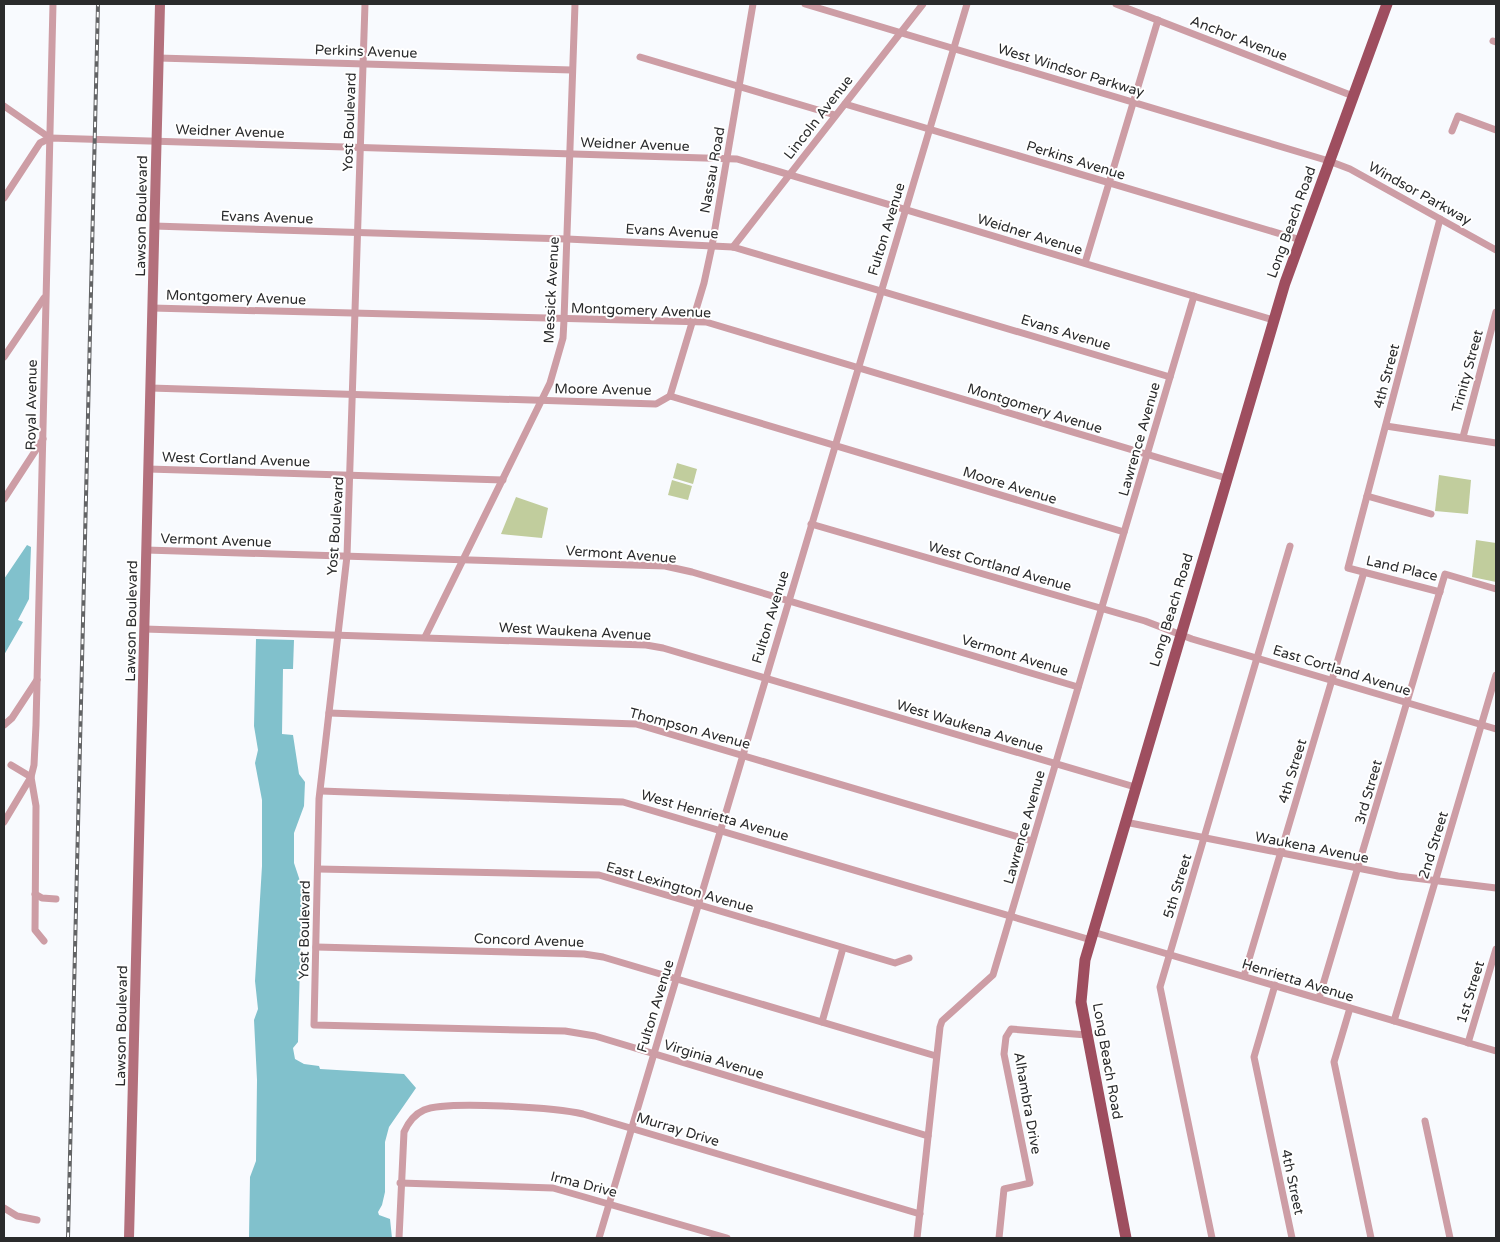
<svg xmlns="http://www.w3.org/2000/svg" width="1500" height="1242" font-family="'Varela Round',sans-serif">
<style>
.green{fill:#c1cd9d}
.water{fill:#81c1cc}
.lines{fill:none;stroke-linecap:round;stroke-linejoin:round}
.minor{stroke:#cd9da5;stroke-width:7}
.secondary{stroke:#b3707c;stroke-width:10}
.primary{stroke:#9e4e5f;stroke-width:11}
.rail-casing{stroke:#626365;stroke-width:4}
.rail{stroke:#fff;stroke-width:2;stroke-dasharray:5.5;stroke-linecap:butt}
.labels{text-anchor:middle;stroke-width:4;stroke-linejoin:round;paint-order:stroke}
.street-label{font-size:14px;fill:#2a2b2c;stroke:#fff}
</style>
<rect width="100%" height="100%" fill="#f8fafe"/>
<g class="green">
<polygon points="677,463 697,469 693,484 673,478"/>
<polygon points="1439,475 1471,480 1468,514 1435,511"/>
<polygon points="672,480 692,486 688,500 668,495"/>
<polygon points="516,497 548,508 542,538 501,534"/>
<polygon points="1476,540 1496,543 1496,582 1472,577"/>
</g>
<g class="water">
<polygon points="27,545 31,547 29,599 18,620 23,622 4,655 4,579"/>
<polygon points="256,639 294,640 293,669 283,669 282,734 293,735 299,774 305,782 304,806 294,833 294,863 302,887 298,1042 293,1048 295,1059 304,1064 319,1066 320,1069 404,1074 416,1088 389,1127 385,1142 385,1192 382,1205 378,1212 379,1215 390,1219 392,1238 249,1238 250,1177 256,1161 257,1080 254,1020 258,1009 255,981 262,866 262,800 255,763 258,750 254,726"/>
</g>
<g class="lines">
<g class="minor">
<polyline points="365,4 347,556 319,799 314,1025 565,1031 595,1036 928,1136"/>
<polyline points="805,4 1329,161 1350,169 1496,250"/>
<polyline points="1116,4 1353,96"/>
<polyline points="1493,41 1496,42"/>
<polyline points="640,57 835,115"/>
<polyline points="158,58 572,70"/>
<polyline points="845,104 1301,240"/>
<polyline points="4,106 50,138"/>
<polyline points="1452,131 1458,116 1496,130"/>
<polyline points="4,198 40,143 50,138 737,159 1273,320"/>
<polyline points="154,226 567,239 733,247 1170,377"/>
<polyline points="733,247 923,4"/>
<polyline points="1085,263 1158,20"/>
<polyline points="152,308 706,322 1226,478"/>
<polyline points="4,357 44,298"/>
<polyline points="150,388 656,404 670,396 1124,532"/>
<polyline points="670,396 704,283 712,246 753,4"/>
<polyline points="1386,426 1496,443"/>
<polyline points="1463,437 1496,312"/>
<polyline points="148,469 503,480"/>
<polyline points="1367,496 1431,514"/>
<polyline points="4,499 43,439"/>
<polyline points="811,524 1145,621 1192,639 1496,729"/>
<polyline points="146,550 665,566 692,572 1078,687"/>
<polyline points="1440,592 1348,568 1440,219"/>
<polyline points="144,629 646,645 663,648 1135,787"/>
<polyline points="425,637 550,383 563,338 564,320 575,4"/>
<polyline points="329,713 636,724 1032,841"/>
<polyline points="4,725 12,718 37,680"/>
<polyline points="321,791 623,802 1091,940"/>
<polyline points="4,822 31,777 11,765"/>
<polyline points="1125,822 1398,876 1496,888"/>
<polyline points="318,869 599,875 895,963 909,958"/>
<polyline points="35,894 42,898 56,899"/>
<polyline points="1093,932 1496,1051"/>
<polyline points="44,941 35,930 36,806 31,777 34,765 36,725 53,4"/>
<polyline points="316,947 584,954 603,957 936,1056"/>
<polyline points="1244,976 1364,572"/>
<polyline points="1275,985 1254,1057 1292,1238"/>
<polyline points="1319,998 1445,574 1496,589"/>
<polyline points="1350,1008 1334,1062 1371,1238"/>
<polyline points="1394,1021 1496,675"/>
<polyline points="822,1022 843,948"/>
<polyline points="1468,1043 1496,949"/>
<polyline points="1425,1121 1450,1238"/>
<polyline points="400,1183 553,1188 727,1238"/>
<polyline points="4,1208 17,1216 37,1220"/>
<path d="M399,1238L404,1132C408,1123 415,1114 424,1110C446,1100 558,1108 583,1114L920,1214"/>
<polyline points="599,1238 967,4"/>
<polyline points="917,1238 940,1027 942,1021 993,975 1194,296"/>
<polyline points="999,1238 1004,1189 1030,1183 1004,1054 1006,1037 1011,1029 1087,1035"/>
<polyline points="1212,1238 1160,987 1290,546"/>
</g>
<polyline class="secondary" points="129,1238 160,4"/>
<polyline class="primary" points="1126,1238 1081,1002 1085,960 1285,283 1387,4"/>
<g class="rail-casing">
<polyline id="rail" points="68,1238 98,4"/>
</g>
<use href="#rail" class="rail"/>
</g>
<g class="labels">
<g class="street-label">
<text transform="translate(1239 38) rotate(21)" y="5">Anchor Avenue</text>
<text transform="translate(366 51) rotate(2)" y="5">Perkins Avenue</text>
<text transform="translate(1071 70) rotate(17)" y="5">West Windsor Parkway</text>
<text transform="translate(818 117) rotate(-52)" y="5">Lincoln Avenue</text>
<text transform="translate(349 122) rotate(-88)" y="5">Yost Boulevard</text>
<text transform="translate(230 131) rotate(2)" y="5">Weidner Avenue</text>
<text transform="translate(635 144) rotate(2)" y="5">Weidner Avenue</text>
<text transform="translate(1076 160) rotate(17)" y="5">Perkins Avenue</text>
<text transform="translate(712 170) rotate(-80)" y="5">Nassau Road</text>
<text transform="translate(1420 193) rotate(29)" y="5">Windsor Parkway</text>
<text transform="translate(141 216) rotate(-89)" y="5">Lawson Boulevard</text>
<text transform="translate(267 217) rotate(2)" y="5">Evans Avenue</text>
<text transform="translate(1291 222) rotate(-70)" y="5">Long Beach Road</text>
<text transform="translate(886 229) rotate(-73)" y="5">Fulton Avenue</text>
<text transform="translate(672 231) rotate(3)" y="5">Evans Avenue</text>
<text transform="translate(1030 234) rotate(17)" y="5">Weidner Avenue</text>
<text transform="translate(551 290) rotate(-87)" y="5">Messick Avenue</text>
<text transform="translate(236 297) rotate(2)" y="5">Montgomery Avenue</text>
<text transform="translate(641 310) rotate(2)" y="5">Montgomery Avenue</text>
<text transform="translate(1066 332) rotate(17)" y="5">Evans Avenue</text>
<text transform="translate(1467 371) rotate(-75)" y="5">Trinity Street</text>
<text transform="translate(1386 376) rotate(-75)" y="5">4th Street</text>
<text transform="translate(603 389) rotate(1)" y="5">Moore Avenue</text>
<text transform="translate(31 405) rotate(-89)" y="5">Royal Avenue</text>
<text transform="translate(1035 408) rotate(17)" y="5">Montgomery Avenue</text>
<text transform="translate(1139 439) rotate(-74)" y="5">Lawrence Avenue</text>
<text transform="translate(236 459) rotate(2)" y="5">West Cortland Avenue</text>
<text transform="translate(1010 485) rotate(17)" y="5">Moore Avenue</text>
<text transform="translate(335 526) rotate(-86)" y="5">Yost Boulevard</text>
<text transform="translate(216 540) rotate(2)" y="5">Vermont Avenue</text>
<text transform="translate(621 554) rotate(4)" y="5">Vermont Avenue</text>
<text transform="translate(1000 566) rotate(16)" y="5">West Cortland Avenue</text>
<text transform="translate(1402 568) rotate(13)" y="5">Land Place</text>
<text transform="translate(1171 610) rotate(-73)" y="5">Long Beach Road</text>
<text transform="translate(770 617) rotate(-73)" y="5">Fulton Avenue</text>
<text transform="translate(131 621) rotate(-89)" y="5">Lawson Boulevard</text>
<text transform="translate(575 631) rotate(3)" y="5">West Waukena Avenue</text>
<text transform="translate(1015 655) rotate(17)" y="5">Vermont Avenue</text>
<text transform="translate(1342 670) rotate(17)" y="5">East Cortland Avenue</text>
<text transform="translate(970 726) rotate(17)" y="5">West Waukena Avenue</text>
<text transform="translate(690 728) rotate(15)" y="5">Thompson Avenue</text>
<text transform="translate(1292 771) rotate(-73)" y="5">4th Street</text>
<text transform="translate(1368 792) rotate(-74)" y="5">3rd Street</text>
<text transform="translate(715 815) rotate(16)" y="5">West Henrietta Avenue</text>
<text transform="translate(1024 827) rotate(-74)" y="5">Lawrence Avenue</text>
<text transform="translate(1433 845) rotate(-73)" y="5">2nd Street</text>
<text transform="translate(1312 847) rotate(11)" y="5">Waukena Avenue</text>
<text transform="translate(1177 886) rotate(-73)" y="5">5th Street</text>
<text transform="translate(680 887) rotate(16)" y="5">East Lexington Avenue</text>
<text transform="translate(304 930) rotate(-89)" y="5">Yost Boulevard</text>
<text transform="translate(529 940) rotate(2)" y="5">Concord Avenue</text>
<text transform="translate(1298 980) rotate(17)" y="5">Henrietta Avenue</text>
<text transform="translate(1470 992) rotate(-73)" y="5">1st Street</text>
<text transform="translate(655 1006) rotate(-73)" y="5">Fulton Avenue</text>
<text transform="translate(121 1026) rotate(-89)" y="5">Lawson Boulevard</text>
<text transform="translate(714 1059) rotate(17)" y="5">Virginia Avenue</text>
<text transform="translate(1108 1061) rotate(80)" y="5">Long Beach Road</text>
<text transform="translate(1028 1103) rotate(80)" y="5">Alhambra Drive</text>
<text transform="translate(678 1129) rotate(17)" y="5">Murray Drive</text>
<text transform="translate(1293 1182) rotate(78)" y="5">4th Street</text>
<text transform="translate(584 1184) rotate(14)" y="5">Irma Drive</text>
</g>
</g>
<rect width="1500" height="1242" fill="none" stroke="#2a2b2c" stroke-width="10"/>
</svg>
